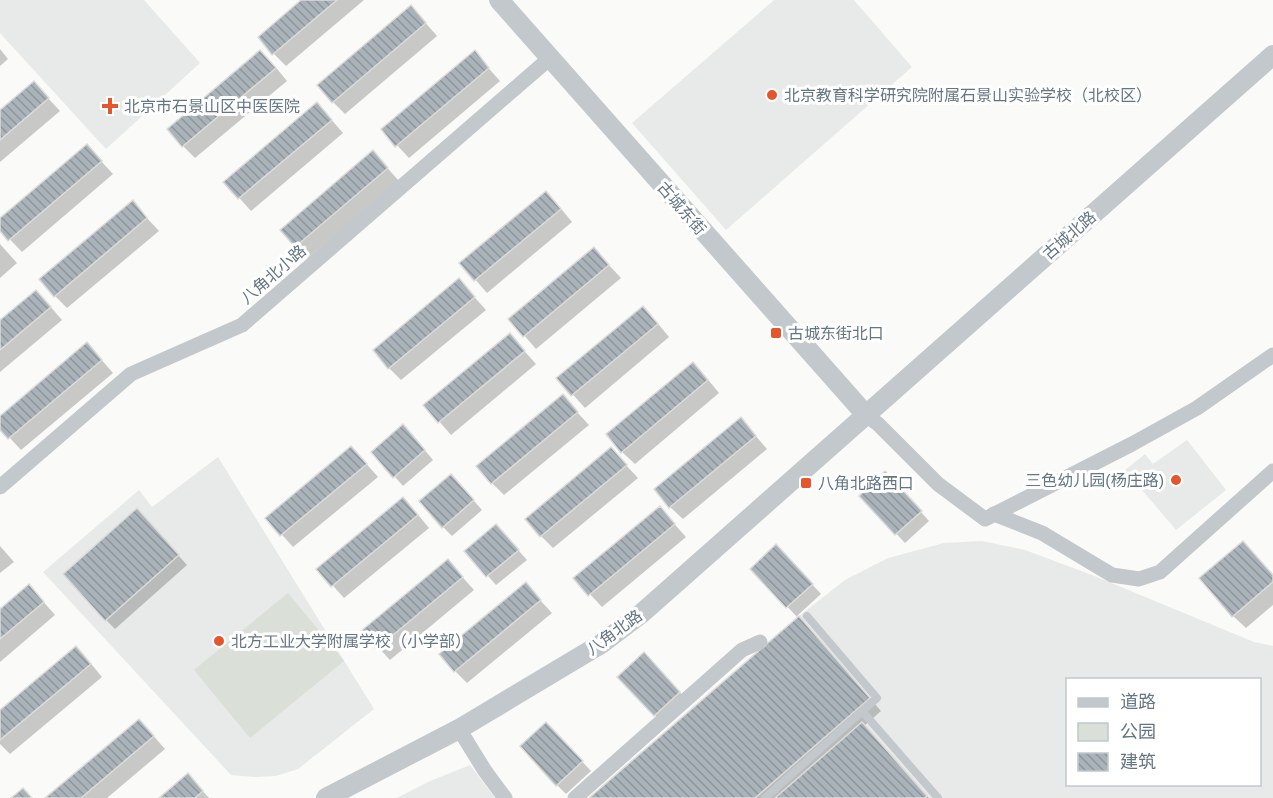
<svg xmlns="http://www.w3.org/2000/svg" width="1273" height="798" font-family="Helvetica,'Noto Sans SC',sans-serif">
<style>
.built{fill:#e8e9e9;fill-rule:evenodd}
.park{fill:#dadfd7}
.shadow{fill:#0003}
.building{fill:url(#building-back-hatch);stroke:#dcdcda;stroke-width:1.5}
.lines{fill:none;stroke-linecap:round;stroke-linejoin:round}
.service{stroke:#c3c8cc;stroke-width:8}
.minor{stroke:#c3c8cc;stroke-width:15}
.tertiary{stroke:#c3c8cc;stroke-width:20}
.poi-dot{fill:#e4572e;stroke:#fff;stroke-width:2}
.labels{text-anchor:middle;stroke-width:6;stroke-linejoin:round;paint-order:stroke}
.poi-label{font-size:16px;fill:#657683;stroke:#fff;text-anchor:start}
.street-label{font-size:16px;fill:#657683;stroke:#fff}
</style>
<defs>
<pattern id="building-back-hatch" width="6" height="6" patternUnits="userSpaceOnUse" patternTransform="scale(1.5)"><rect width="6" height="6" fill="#aab3b9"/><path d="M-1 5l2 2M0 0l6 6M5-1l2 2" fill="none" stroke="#8e969c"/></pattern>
</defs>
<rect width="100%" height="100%" fill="#fafaf8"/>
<g class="built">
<polygon points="0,0 144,0 200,63 106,149 0,33"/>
<polygon points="774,0 854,0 912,67 726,230 632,123"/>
<polygon points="1187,440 1226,490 1176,530 1125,470 1145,454 1153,464"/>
<polygon points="218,457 374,709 298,769 276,776 255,777 231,775 43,572 139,490 152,507"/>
<path d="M982,541L1025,550L1092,575L1254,642L1273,646V798H589L799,616L845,580L888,558L944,543ZM1068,680H1260V784H1068Z"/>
<polygon points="470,765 495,798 397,798 430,781"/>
</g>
<polygon class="park" points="288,593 344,661 250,738 194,670"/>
<g class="shadow">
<polygon points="304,0 364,0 286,66 274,54"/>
<polygon points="423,20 437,36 345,114 333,102"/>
<polygon points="0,49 8,59 0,66"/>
<polygon points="474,52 500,81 409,158 383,130"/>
<polygon points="273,64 287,81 195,158 183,146"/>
<polygon points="34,83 60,111 0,162 0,112"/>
<polygon points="329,117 343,133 251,211 225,182"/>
<polygon points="87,146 113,174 22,252 0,229 0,220"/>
<polygon points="373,152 399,181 308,258 296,246"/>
<polygon points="132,202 159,231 67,308 55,296"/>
<polygon points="558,205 572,222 487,293 461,263"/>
<polygon points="0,244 17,263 0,278"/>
<polygon points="594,249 621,278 536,349 510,319"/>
<polygon points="459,280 486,310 401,380 389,368"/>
<polygon points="48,304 62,320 0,372 0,322"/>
<polygon points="655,320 669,337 585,408 558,378"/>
<polygon points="510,335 536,364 451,435 425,405"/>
<polygon points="99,357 113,373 21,450 0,427 0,418"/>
<polygon points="705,376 719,393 635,464 622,452"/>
<polygon points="562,396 589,425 504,495 492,483"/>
<polygon points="741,419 767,449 683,519 670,507"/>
<polygon points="412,435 433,460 403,486 373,452"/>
<polygon points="611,449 638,478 553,548 541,536"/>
<polygon points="363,460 378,477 293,547 267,518"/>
<polygon points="894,482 929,521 905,543 861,496"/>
<polygon points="460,485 482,510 452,536 443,527"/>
<polygon points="660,508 686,537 602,607 575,578"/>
<polygon points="415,511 429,528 344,598 318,569"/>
<polygon points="146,519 187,565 115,629 106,620"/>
<polygon points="505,535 527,560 496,585 466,551"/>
<polygon points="1243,543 1273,575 1273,605 1246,628 1233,616"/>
<polygon points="0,546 14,562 0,573"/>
<polygon points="785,555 821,594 797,616 811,630 881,711 864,726 929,798 591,798 798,618 752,569"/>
<polygon points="448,561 474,590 390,660 363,631"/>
<polygon points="525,584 552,613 467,683 455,671"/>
<polygon points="41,599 55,615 0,662 0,611"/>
<polygon points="88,660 102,677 10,754 0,744 0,712"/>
<polygon points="653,663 688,701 664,724 655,715"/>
<polygon points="151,733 165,749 107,798 47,798"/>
<polygon points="555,733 591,771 566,794 557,785"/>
<polygon points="188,775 209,798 161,798"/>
</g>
<g class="building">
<polygon points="301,0 337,0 272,55 258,37"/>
<polygon points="411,5 426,23 332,103 317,85"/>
<polygon points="260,50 276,68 182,147 167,129"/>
<polygon points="475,50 489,68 395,147 381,129"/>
<polygon points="34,81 49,98 0,140 0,110"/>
<polygon points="317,102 332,120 238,199 223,182"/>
<polygon points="87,144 102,161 8,241 0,231 0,218"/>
<polygon points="373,150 388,168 295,247 280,230"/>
<polygon points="546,191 561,209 474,281 459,263"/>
<polygon points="133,200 147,218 54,297 39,279"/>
<polygon points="594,247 609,265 523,337 508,319"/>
<polygon points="459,278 475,297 388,369 373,350"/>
<polygon points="36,290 51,307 0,350 0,320"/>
<polygon points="643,306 658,324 571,396 556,378"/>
<polygon points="510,333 525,351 438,423 423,405"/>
<polygon points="87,342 102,360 8,439 0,430 0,416"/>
<polygon points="693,362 708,380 621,453 606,434"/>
<polygon points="563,394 578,412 491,484 476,466"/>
<polygon points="741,417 756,436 669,508 654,489"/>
<polygon points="403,424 425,450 393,478 371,452"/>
<polygon points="351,446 367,464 280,536 265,518"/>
<polygon points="611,447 627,465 540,537 525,519"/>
<polygon points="885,471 922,511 895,535 859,496"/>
<polygon points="451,474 474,500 442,528 419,501"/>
<polygon points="403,497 418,515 331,587 316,569"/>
<polygon points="660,506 675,524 588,596 573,578"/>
<polygon points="137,508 179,555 105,621 63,574"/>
<polygon points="496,524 519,550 486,577 464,551"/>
<polygon points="1243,541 1273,575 1273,582 1232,617 1199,578"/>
<polygon points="776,544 813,584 786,608 750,569"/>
<polygon points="448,559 463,577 376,649 361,631"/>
<polygon points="526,582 541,600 454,672 439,654"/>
<polygon points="29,584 44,602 0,639 0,609"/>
<polygon points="799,616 870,698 755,798 589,798"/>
<polygon points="76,646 91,664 0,740 0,710"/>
<polygon points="644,652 680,692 654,716 617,677"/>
<polygon points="139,719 154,736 81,798 45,798"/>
<polygon points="546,722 583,761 556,786 520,746"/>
<polygon points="862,722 927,796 925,798 775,798"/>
<polygon points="188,773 203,791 195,798 159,798"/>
<polygon points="23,788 32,798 11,798"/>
</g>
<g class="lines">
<g class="service">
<polyline points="862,711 938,798"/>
<polyline points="765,798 877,698 807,616"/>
</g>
<g class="minor">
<polyline points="866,415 878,424 938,484 985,519 1132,444 1197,408 1273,355"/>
<polyline points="0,487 131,374 242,325 550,58"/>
<polyline points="994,514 1042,533 1112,575 1139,579 1160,572 1273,471"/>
<polyline points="459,729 485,771 505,798"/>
<polyline points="575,798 742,650 760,642"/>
</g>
<g class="tertiary">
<polyline points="499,0 866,415"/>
<polyline points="326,798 459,729 601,644 642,613 1273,55"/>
</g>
</g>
<g class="poi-dot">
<circle cx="772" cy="95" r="6"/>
<path d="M107 97h6v6h6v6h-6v6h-6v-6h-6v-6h6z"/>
<rect x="770" y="327" width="12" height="12" rx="3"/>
<circle cx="1176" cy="480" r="6"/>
<rect x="800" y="477" width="12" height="12" rx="3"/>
<circle cx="219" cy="641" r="6"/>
</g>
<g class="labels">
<g class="poi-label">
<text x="784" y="101">北京教育科学研究院附属石景山实验学校（北校区）</text>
<text x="124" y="112">北京市石景山区中医医院</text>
<text x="788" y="339">古城东街北口</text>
<text x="1164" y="486" text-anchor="end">三色幼儿园(杨庄路)</text>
<text x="818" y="489">八角北路西口</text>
<text x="231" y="647">北方工业大学附属学校（小学部）</text>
</g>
<g class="street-label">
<text transform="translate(682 208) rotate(49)" y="6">古城东街</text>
<text transform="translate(1069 235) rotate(-41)" y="6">古城北路</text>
<text transform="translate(273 274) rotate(-41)" y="6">八角北小路</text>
<text transform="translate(614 632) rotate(-36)" y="6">八角北路</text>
</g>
</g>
<rect x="1066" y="678" width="195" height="108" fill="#ffffff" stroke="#c1c8cd" stroke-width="1.5"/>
<rect x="1078" y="698" width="30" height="9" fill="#c3c8cc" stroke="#c1c8cd" stroke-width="1.5"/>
<text x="1120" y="708" font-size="18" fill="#657683">道路</text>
<rect x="1078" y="723" width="30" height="18" fill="#dadfd7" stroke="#c1c8cd" stroke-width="1.5"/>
<text x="1120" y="738" font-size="18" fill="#657683">公园</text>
<rect x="1078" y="753" width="30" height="18" fill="url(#building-back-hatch)" stroke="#c1c8cd" stroke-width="1.5"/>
<text x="1120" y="768" font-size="18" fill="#657683">建筑</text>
</svg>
